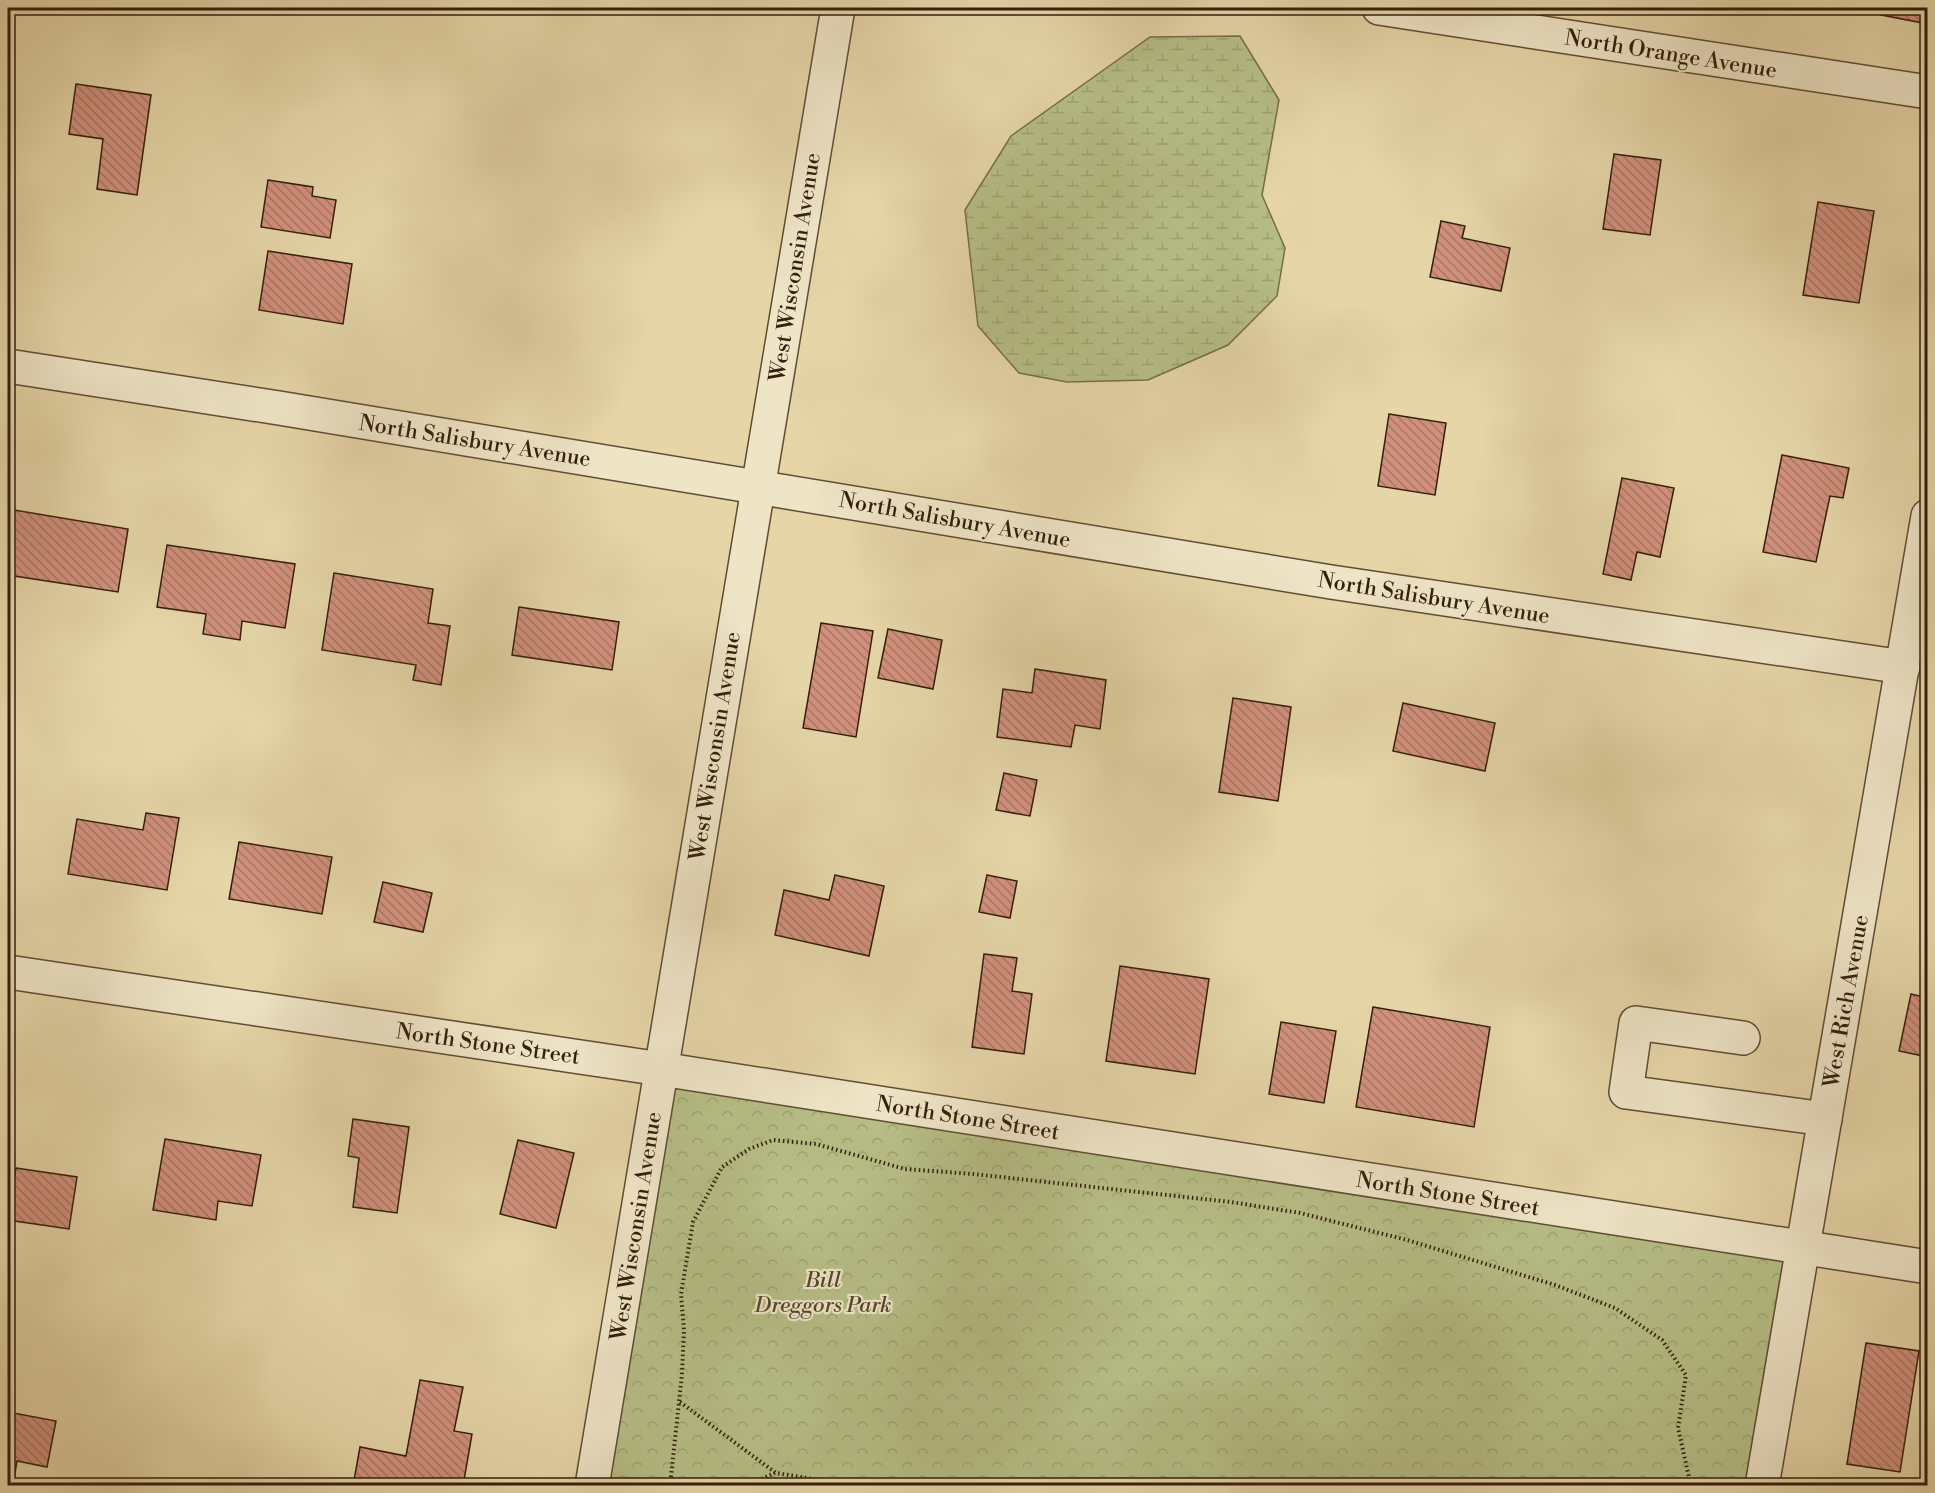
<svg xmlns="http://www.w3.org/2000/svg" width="1935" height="1493" font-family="'Libre Bodoni',serif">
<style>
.forest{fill:url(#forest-crowns);stroke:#746e48;stroke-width:1.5}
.wetland{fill:url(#wetland-marsh);stroke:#746e48;stroke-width:1.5}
.building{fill:url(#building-back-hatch);stroke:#331f0c;stroke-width:1.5}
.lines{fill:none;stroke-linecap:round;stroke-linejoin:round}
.minor-casing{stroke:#604c33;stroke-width:36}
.path{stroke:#331f0c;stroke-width:4;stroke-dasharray:1.5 3;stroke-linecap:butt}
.minor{stroke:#eee4c6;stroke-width:33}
.labels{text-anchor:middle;stroke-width:4.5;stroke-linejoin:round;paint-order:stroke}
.street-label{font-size:22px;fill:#331f0c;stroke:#eee4c6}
.park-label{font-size:22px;font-style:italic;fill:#54462a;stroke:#eee4c6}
</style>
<defs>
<pattern id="forest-crowns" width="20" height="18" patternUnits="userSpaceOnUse" patternTransform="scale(1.5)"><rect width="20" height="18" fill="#b6bd85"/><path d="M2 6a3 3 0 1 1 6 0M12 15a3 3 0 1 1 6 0" fill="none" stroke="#9da272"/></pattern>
<pattern id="wetland-marsh" width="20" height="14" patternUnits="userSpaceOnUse" patternTransform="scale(1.5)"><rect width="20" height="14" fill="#b6bd85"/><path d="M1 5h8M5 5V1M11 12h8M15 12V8" fill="none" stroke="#9da272"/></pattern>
<pattern id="building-back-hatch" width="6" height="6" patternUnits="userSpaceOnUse" patternTransform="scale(1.5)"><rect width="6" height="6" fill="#d1907c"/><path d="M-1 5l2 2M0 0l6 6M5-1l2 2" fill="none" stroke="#aa7564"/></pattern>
</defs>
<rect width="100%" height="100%" fill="#e5d5a7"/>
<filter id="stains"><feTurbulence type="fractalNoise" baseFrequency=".00333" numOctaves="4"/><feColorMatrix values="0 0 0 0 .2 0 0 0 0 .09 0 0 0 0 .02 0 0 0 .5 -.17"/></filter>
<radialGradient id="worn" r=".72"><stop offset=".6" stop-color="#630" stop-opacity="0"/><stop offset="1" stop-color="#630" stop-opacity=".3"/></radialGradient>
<polygon class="forest" points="661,1069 1803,1249 1762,1485 592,1486"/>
<polygon class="wetland" points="1240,36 1279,100 1262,195 1285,248 1277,296 1228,345 1148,380 1067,382 1019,373 978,326 965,210 1011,136 1150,37"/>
<g class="building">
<polygon points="1845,8 1926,8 1923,23"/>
<polygon points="76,84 151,95 137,195 97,189 103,139 69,134"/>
<polygon points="1614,154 1661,160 1650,235 1603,229"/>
<polygon points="268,180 313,187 312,196 336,200 330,238 261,227"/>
<polygon points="1818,202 1874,211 1859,303 1803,295"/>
<polygon points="1441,221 1465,226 1462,238 1510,248 1501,291 1430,277"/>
<polygon points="268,251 352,264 343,324 259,310"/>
<polygon points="1389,414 1446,423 1435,495 1378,486"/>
<polygon points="1782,455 1849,468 1843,498 1830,496 1816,562 1763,552"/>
<polygon points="1622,478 1674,488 1660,557 1637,552 1631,580 1603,574"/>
<polygon points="8,509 128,529 118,592 8,575"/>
<polygon points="167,545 295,564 285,628 242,621 240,640 203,634 206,614 157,607"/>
<polygon points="334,573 433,589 428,623 450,626 441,685 413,680 416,665 322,650"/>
<polygon points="519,607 619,622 612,670 512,655"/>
<polygon points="821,623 873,631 856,737 803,728"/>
<polygon points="888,629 942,640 933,689 878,678"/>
<polygon points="1035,669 1106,680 1100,729 1075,725 1071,747 997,737 1003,689 1032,693"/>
<polygon points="1233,698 1291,707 1278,801 1219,792"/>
<polygon points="1403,703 1495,723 1485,771 1393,751"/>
<polygon points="1004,773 1037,780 1030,816 996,810"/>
<polygon points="8,810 11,810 8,836"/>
<polygon points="146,813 179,818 167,890 68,874 77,819 143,830"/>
<polygon points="239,842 332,857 322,914 229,899"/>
<polygon points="835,875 884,886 869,956 775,935 784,890 829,900"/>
<polygon points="987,875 1017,881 1010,918 979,912"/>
<polygon points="383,882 432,893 423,932 374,922"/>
<polygon points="984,954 1017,958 1012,991 1032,994 1024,1054 972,1047"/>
<polygon points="1120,966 1209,979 1195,1074 1106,1061"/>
<polygon points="1911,994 1928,998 1928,1057 1899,1051"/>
<polygon points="1373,1007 1490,1027 1474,1127 1356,1107"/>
<polygon points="1281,1022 1336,1031 1324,1103 1269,1094"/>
<polygon points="353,1119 409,1127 397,1213 353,1207 359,1158 348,1156"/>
<polygon points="165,1139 261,1155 252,1206 218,1201 216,1220 153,1210"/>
<polygon points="518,1140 574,1153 556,1228 500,1214"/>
<polygon points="16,1168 77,1177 69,1229 8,1220"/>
<polygon points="1866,1343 1919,1351 1900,1472 1847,1464"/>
<polygon points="420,1380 463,1387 454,1431 472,1434 463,1486 353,1486 360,1447 406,1456"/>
<polygon points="8,1412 56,1421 47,1467 17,1461 13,1486 8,1486"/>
</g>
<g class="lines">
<g class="minor-casing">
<g id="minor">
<polyline points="1379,8 1928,92"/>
<polyline points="8,366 279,408 1331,582 1903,667"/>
<polyline points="8,972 661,1069 1928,1267"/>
<polyline points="1743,1038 1636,1023 1626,1092 1825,1119"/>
<polyline points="592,1486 838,8"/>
<polyline points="1762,1486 1928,516"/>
</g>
</g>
<g class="path">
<polyline points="680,1402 776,1473 856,1486"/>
<polyline points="670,1486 682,1374 684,1330 681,1294 693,1222 722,1167 749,1149 773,1140 816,1144 905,1169 973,1174 1231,1202 1300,1213 1407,1240 1555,1285 1615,1308 1662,1340 1686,1375 1678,1428 1691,1486"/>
<polyline points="745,1486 775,1473"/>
</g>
<use href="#minor" class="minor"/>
</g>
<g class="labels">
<g class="street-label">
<text transform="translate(1671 53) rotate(9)" y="8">North Orange Avenue</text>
<text transform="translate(794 267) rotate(-81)" y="8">West Wisconsin Avenue</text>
<text transform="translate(475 440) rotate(9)" y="8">North Salisbury Avenue</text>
<text transform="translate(955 519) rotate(10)" y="8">North Salisbury Avenue</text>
<text transform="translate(1434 597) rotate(9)" y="8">North Salisbury Avenue</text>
<text transform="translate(714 746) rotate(-81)" y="8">West Wisconsin Avenue</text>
<text transform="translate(1845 1001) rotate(-80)" y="8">West Rich Avenue</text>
<text transform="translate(488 1043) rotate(8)" y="8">North Stone Street</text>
<text transform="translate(968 1117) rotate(9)" y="8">North Stone Street</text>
<text transform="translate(1448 1193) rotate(9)" y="8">North Stone Street</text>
<text transform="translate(635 1226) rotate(-81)" y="8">West Wisconsin Avenue</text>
</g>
<g class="park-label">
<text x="823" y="1287">Bill<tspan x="823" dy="25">Dreggors Park</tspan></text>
</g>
</g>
<rect width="1935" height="1493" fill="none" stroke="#e5d5a7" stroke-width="30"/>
<rect x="9" y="9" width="1917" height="1475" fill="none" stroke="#331f0c" stroke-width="3"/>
<rect x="15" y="15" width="1905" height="1463" fill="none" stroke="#331f0c" stroke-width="1.5"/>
<rect width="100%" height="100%" filter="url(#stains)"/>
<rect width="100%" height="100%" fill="url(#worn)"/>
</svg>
